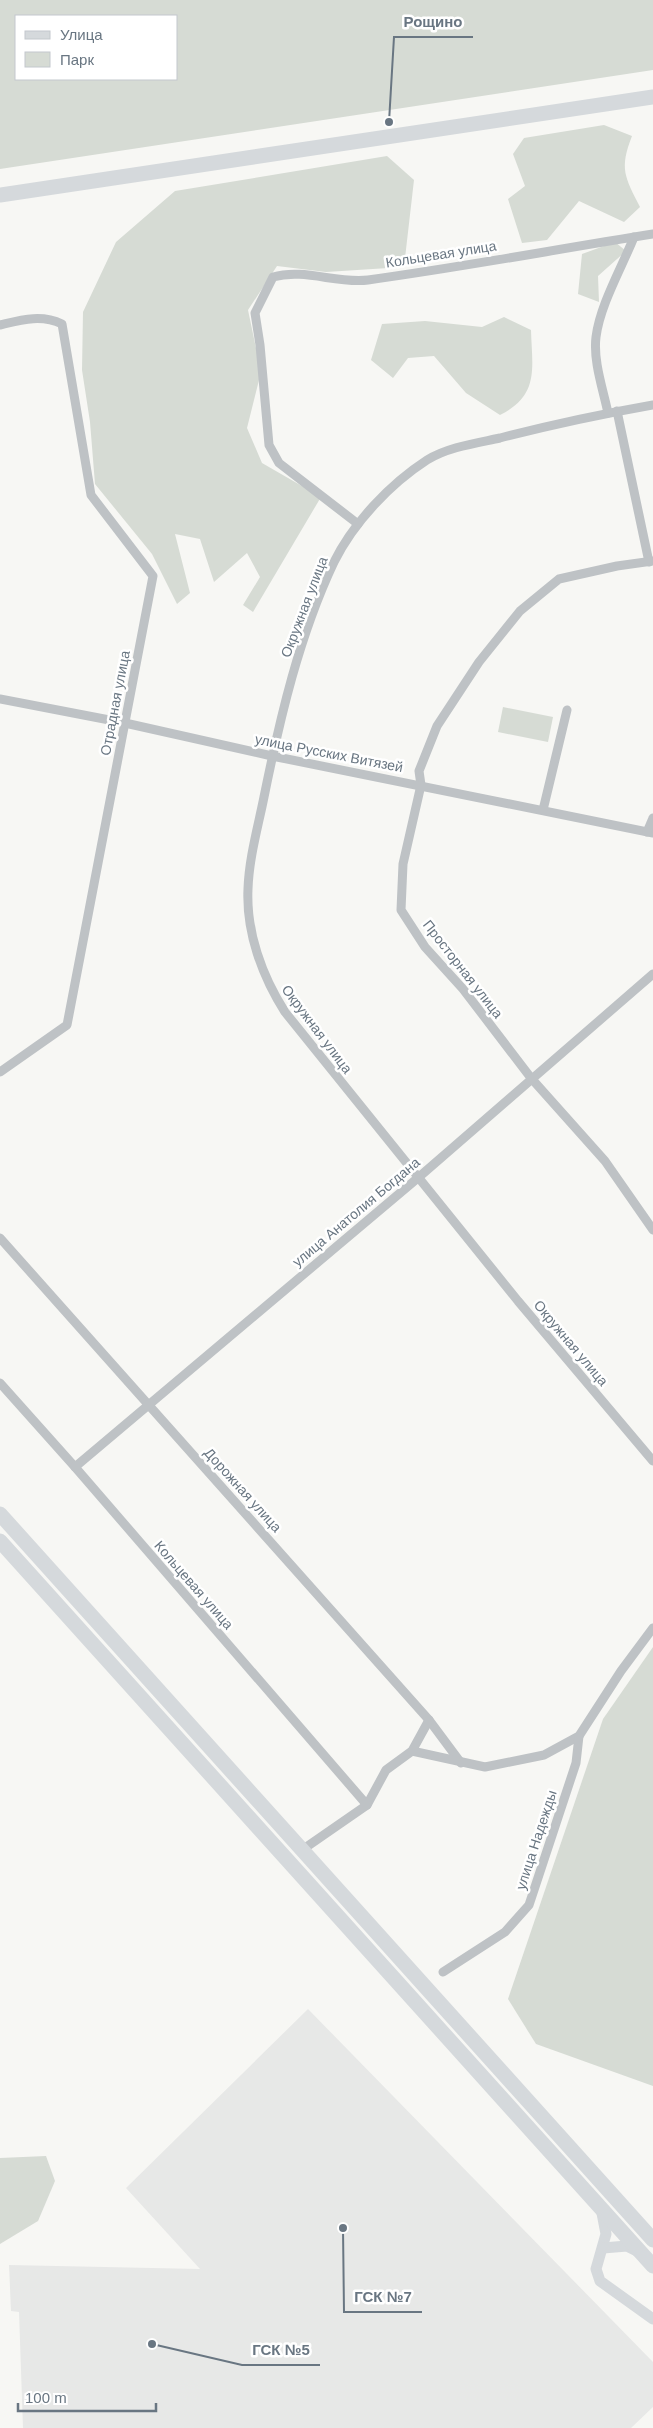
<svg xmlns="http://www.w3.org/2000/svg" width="653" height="2428" font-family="Helvetica,sans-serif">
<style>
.built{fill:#e7e8e7}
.green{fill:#d6dbd4;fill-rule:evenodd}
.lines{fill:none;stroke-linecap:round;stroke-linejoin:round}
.street{stroke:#bec2c5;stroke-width:9}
.secondary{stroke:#d5d9dc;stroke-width:11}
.highway{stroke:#d5d9dc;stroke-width:15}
.labels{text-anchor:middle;stroke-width:5;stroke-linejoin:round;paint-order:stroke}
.street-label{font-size:14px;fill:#697682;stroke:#fff}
.leader{fill:none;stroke:#697682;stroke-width:2}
.callout-dot{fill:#697682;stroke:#fff;stroke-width:2}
.callout-label{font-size:15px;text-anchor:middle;font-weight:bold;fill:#697682;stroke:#fff;stroke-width:5;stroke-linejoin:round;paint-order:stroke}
</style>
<rect width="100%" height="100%" fill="#f7f7f4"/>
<polygon class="built" points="308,2009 653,2362 653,2407 631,2428 23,2428 19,2312 11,2311 9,2265 200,2269 126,2188"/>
<g class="green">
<path d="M0,0H653V70L0,169ZM16,16H176V79H16Z"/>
<path d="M604,125L632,136C619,169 625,177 640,207L624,222L579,201L547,240L522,243L508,199L525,186L513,154L524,138Z"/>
<polygon points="387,156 414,180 404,267 326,272 277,266 248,310 261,372 247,428 262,463 321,497 253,612 243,605 260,577 247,553 214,582 200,539 175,534 190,593 177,604 152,554 95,484 90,422 82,370 83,312 116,242 175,191"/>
<polygon points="615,242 626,251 598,276 599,302 578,294 582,254"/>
<path d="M504,317L531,330C532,368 540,395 500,415L466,393L434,356L408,358L393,378L371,360L382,324L425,321L482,327Z"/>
<polygon points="503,707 553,717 548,742 498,732"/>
<polygon points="653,1647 653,2086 536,2044 508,1999 603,1719"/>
<polygon points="46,2156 55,2181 38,2221 0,2244 0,2158"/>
</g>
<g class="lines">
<g class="street">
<path d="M0,325C21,320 41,314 62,324L91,495L153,576L67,1025L0,1072"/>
<path d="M653,405C602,414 551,425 500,438C477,443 448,447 427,460C390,484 354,522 334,562C299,636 280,718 264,797C258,827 249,858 248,889C246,932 262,976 285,1012L518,1301L653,1461"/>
<polyline points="617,411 649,562"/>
<path d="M608,413C603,389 593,361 596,337C600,305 622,267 634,237"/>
<path d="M358,524L279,463L269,445L260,345L255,313L273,277C304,268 337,284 368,280C463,267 558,249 653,234"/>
<polyline points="653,561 617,566 559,579 520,611 479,662 437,726 419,771 421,785 403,864 401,910 425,947 463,989 531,1078 605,1161 653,1230"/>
<polyline points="0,699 125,723 272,756 653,833"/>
<polyline points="543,810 567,710"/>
<polyline points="647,832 653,818"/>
<polyline points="0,1238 429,1720 461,1763"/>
<polyline points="0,1383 75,1467 367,1805"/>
<polyline points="75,1467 419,1177 653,974"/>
<polyline points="412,1751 485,1767 544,1755 579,1736 621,1671 653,1628"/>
<polyline points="302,1850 367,1805 386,1770 412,1751 429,1720"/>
<polyline points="443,1972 505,1932 529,1905 576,1763 579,1736"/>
</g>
<g class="secondary">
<polyline points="601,2208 606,2234 596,2269 600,2281 653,2319"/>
<polyline points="603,2248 627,2246 637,2251"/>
</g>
<g class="highway">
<polyline points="0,195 653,97"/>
<polyline points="0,1514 653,2240"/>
<polyline points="0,1541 653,2266"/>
</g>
</g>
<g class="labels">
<g class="street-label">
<text transform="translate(441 254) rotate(-9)" y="5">Кольцевая улица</text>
<text transform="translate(304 607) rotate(-69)" y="5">Окружная улица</text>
<text transform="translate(115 703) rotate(-79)" y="5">Отрадная улица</text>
<text transform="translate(329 753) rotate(11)" y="5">улица Русских Витязей</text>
<text transform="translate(463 969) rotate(52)" y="5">Просторная улица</text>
<text transform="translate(317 1029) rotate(53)" y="5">Окружная улица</text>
<text transform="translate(356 1212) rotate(-40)" y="5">улица Анатолия Богдана</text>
<text transform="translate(571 1343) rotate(50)" y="5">Окружная улица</text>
<text transform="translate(243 1490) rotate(48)" y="5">Дорожная улица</text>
<text transform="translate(194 1585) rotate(49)" y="5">Кольцевая улица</text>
<text transform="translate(536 1840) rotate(-72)" y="5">улица Надежды</text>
</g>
</g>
<path class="leader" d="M389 122L394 37H473M343 2228L344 2312H422M152 2344L242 2365H320"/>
<g class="callout-dot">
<circle cx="389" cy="122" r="5"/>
<circle cx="343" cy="2228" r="5"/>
<circle cx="152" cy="2344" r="5"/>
</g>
<g class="callout-label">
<text x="433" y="27">Рощино</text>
<text x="383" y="2302">ГСК №7</text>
<text x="281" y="2355">ГСК №5</text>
</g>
<rect x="15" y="15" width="162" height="65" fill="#ffffff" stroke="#c3c8cd"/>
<rect x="25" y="31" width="25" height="8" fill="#d5d9dc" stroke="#c3c8cd"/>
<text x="60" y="40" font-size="15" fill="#697682">Улица</text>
<rect x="25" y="52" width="25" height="15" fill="#d6dbd4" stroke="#c3c8cd"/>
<text x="60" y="65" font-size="15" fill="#697682">Парк</text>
<path d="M18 2403v8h138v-8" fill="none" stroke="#697682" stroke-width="2.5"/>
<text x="25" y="2403" font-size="15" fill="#697682" stroke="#ffffff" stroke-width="4" paint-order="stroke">100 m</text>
</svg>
